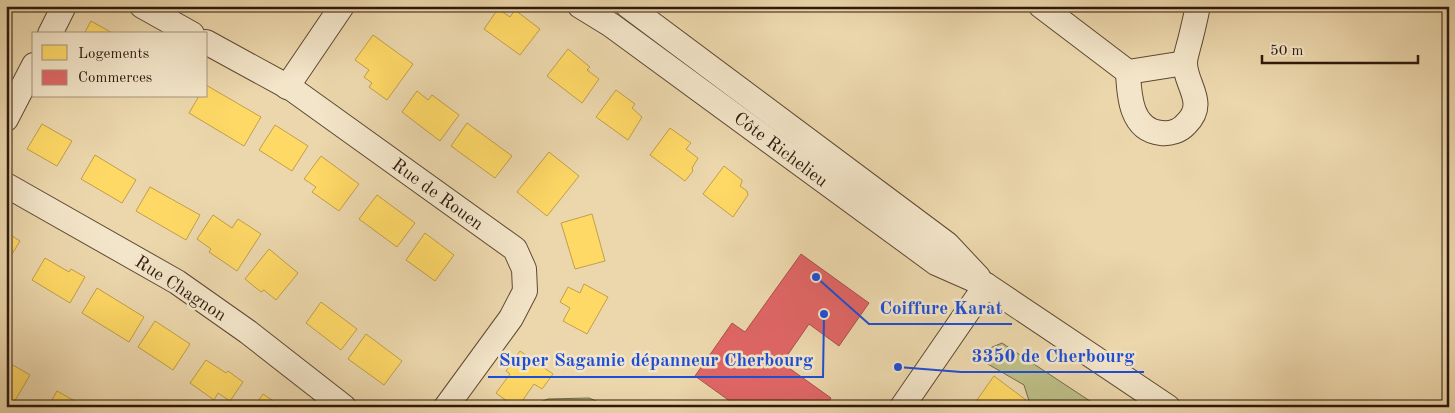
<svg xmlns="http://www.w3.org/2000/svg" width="1455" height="413" font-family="'Old Standard TT',serif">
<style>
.green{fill:#bdbd86;stroke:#766b48}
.homes{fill:#ffd966;stroke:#c09f4b}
.shops{fill:#e06666;stroke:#ab4f4b}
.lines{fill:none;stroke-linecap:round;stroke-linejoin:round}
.minor-casing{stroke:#5e4833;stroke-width:26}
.minor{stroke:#f3e5c9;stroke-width:24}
.labels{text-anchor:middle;stroke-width:5;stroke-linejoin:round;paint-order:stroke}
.street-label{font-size:18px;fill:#2e190b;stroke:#f3e5c9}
.leader{fill:none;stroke:#1d4ed8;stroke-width:2}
.callout-dot{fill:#1d4ed8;stroke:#f3e5c9;stroke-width:2}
.callout-label{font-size:19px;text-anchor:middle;font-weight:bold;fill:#1d4ed8;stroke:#f3e5c9;stroke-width:5;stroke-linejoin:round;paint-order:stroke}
</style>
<rect width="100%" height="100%" fill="#ecd7ac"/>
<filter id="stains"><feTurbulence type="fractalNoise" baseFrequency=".004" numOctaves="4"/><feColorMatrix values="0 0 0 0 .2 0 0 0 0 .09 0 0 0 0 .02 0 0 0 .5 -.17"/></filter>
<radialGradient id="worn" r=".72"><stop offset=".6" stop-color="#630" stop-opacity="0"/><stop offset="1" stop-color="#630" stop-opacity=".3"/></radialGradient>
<g class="green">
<polygon points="1002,343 1099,407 1031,407 1024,385 986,363 983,355 990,348"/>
<polygon points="589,398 610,407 527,407 548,399"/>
</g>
<g class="homes">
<polygon points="498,9 510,17 515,10 540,29 520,55 484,29"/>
<polygon points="91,21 114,34 84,34"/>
<polygon points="373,35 413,64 387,100 369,87 372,83 364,77 369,70 355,60"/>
<polygon points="568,49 590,67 587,70 599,79 582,103 547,76"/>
<polygon points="206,85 261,117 244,146 189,113 199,96 206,96"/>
<polygon points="616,90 635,104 632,108 642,117 628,140 596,117"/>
<polygon points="417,91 428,100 432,95 459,115 440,141 402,112"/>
<polygon points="467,123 512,156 495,178 451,146"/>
<polygon points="42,124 72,141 57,166 27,149"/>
<polygon points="275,125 308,146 292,171 259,150"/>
<polygon points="670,128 691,143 686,149 698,158 692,168 693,171 685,181 650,155"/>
<polygon points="549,152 579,176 547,216 517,192"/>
<polygon points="95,155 136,180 122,203 81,179"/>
<polygon points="321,156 359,184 339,211 312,192 316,187 304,179"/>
<polygon points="724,166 742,180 742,182 740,186 747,191 748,195 733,217 703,194"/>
<polygon points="150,187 200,215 186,240 136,211"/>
<polygon points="377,195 415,223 397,247 359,219"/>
<polygon points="592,214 605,261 575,269 561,223"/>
<polygon points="213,215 232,228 238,219 261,234 237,271 209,252 211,249 197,239"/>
<polygon points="6,232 20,241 6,264"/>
<polygon points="425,233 454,255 435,281 406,260"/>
<polygon points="269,249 298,273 276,300 264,290 261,292 245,279"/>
<polygon points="45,258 69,272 71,269 85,277 70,303 32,280"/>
<polygon points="584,284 608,297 587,334 563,321 570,308 560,302 568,287 580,293"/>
<polygon points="97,288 144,317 129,342 82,313"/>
<polygon points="321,302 357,329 341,350 306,323"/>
<polygon points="155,321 190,344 173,370 138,347"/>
<polygon points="366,334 402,361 384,385 348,359"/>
<polygon points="520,351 553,374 542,389 534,384 518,407 515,407 496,393 510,374 506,371"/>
<polygon points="206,360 226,373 228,371 243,382 230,401 218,393 214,400 190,383"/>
<polygon points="6,361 30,375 13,404 6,400"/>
<polygon points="994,376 1026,400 1021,407 972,407"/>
<polygon points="57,391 80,404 82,402 91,407 48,407"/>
<polygon points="263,394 276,403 275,405 277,407 254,407"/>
</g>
<polygon class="shops" points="801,254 869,303 839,346 809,324 782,363 831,398 825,407 738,407 695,376 732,323 745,332"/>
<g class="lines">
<g class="minor-casing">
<g id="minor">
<polyline points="142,6 192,34"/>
<polyline points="580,6 611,25 936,263 986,285 1168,407"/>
<polyline points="628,6 947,244 978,277"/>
<polyline points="1041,6 1128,72 1185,63"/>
<polyline points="50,34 64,6"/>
<polyline points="206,42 292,89 515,249 524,269 525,291 511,318 446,407"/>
<path d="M1128,72C1129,96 1131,130 1161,133C1170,134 1180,131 1186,124C1208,103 1185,85 1185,63C1185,58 1187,52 1188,48C1192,34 1195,20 1198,6"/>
<polyline points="287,87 342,6"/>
<polyline points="6,119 34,65"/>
<polyline points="6,185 177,282 248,332 344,407"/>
<polyline points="902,407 986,285"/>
</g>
</g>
<use href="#minor" class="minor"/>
</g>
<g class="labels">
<g class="street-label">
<text transform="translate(781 149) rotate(37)" y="6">Côte Richelieu</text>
<text transform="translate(438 194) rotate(36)" y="6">Rue de Rouen</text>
<text transform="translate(181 288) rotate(33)" y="6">Rue Chagnon</text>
</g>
</g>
<path class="leader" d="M816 277L869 324H1012M898 367L961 372H1144M824 314L823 377H488"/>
<g class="callout-dot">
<circle cx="816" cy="277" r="5"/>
<circle cx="898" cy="367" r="5"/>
<circle cx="824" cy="314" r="5"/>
</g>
<g class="callout-label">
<text x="941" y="314">Coiffure Karat</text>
<text x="1053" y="362">3350 de Cherbourg</text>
<text x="656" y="366">Super Sagamie dépanneur Cherbourg</text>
</g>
<rect width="1455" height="413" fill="none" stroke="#ecd7ac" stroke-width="25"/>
<rect x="8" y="8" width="1440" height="398" fill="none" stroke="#2e190b" stroke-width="2.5"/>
<rect x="12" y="12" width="1430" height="388" fill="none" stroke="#2e190b"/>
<rect x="32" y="32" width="175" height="65" fill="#f3e5c9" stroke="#a4937d"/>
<rect x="42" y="45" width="25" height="15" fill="#ffd966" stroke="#a4937d"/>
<text x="78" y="58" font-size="15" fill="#2e190b">Logements</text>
<rect x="42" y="70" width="25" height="15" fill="#e06666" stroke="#a4937d"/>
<text x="78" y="82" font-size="15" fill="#2e190b">Commerces</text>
<path d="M1262 55v8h156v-8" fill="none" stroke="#2e190b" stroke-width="2.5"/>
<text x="1270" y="55" font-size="15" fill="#2e190b" stroke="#f3e5c9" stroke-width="4" paint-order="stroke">50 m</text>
<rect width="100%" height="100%" filter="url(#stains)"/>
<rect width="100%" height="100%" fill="url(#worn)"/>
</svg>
